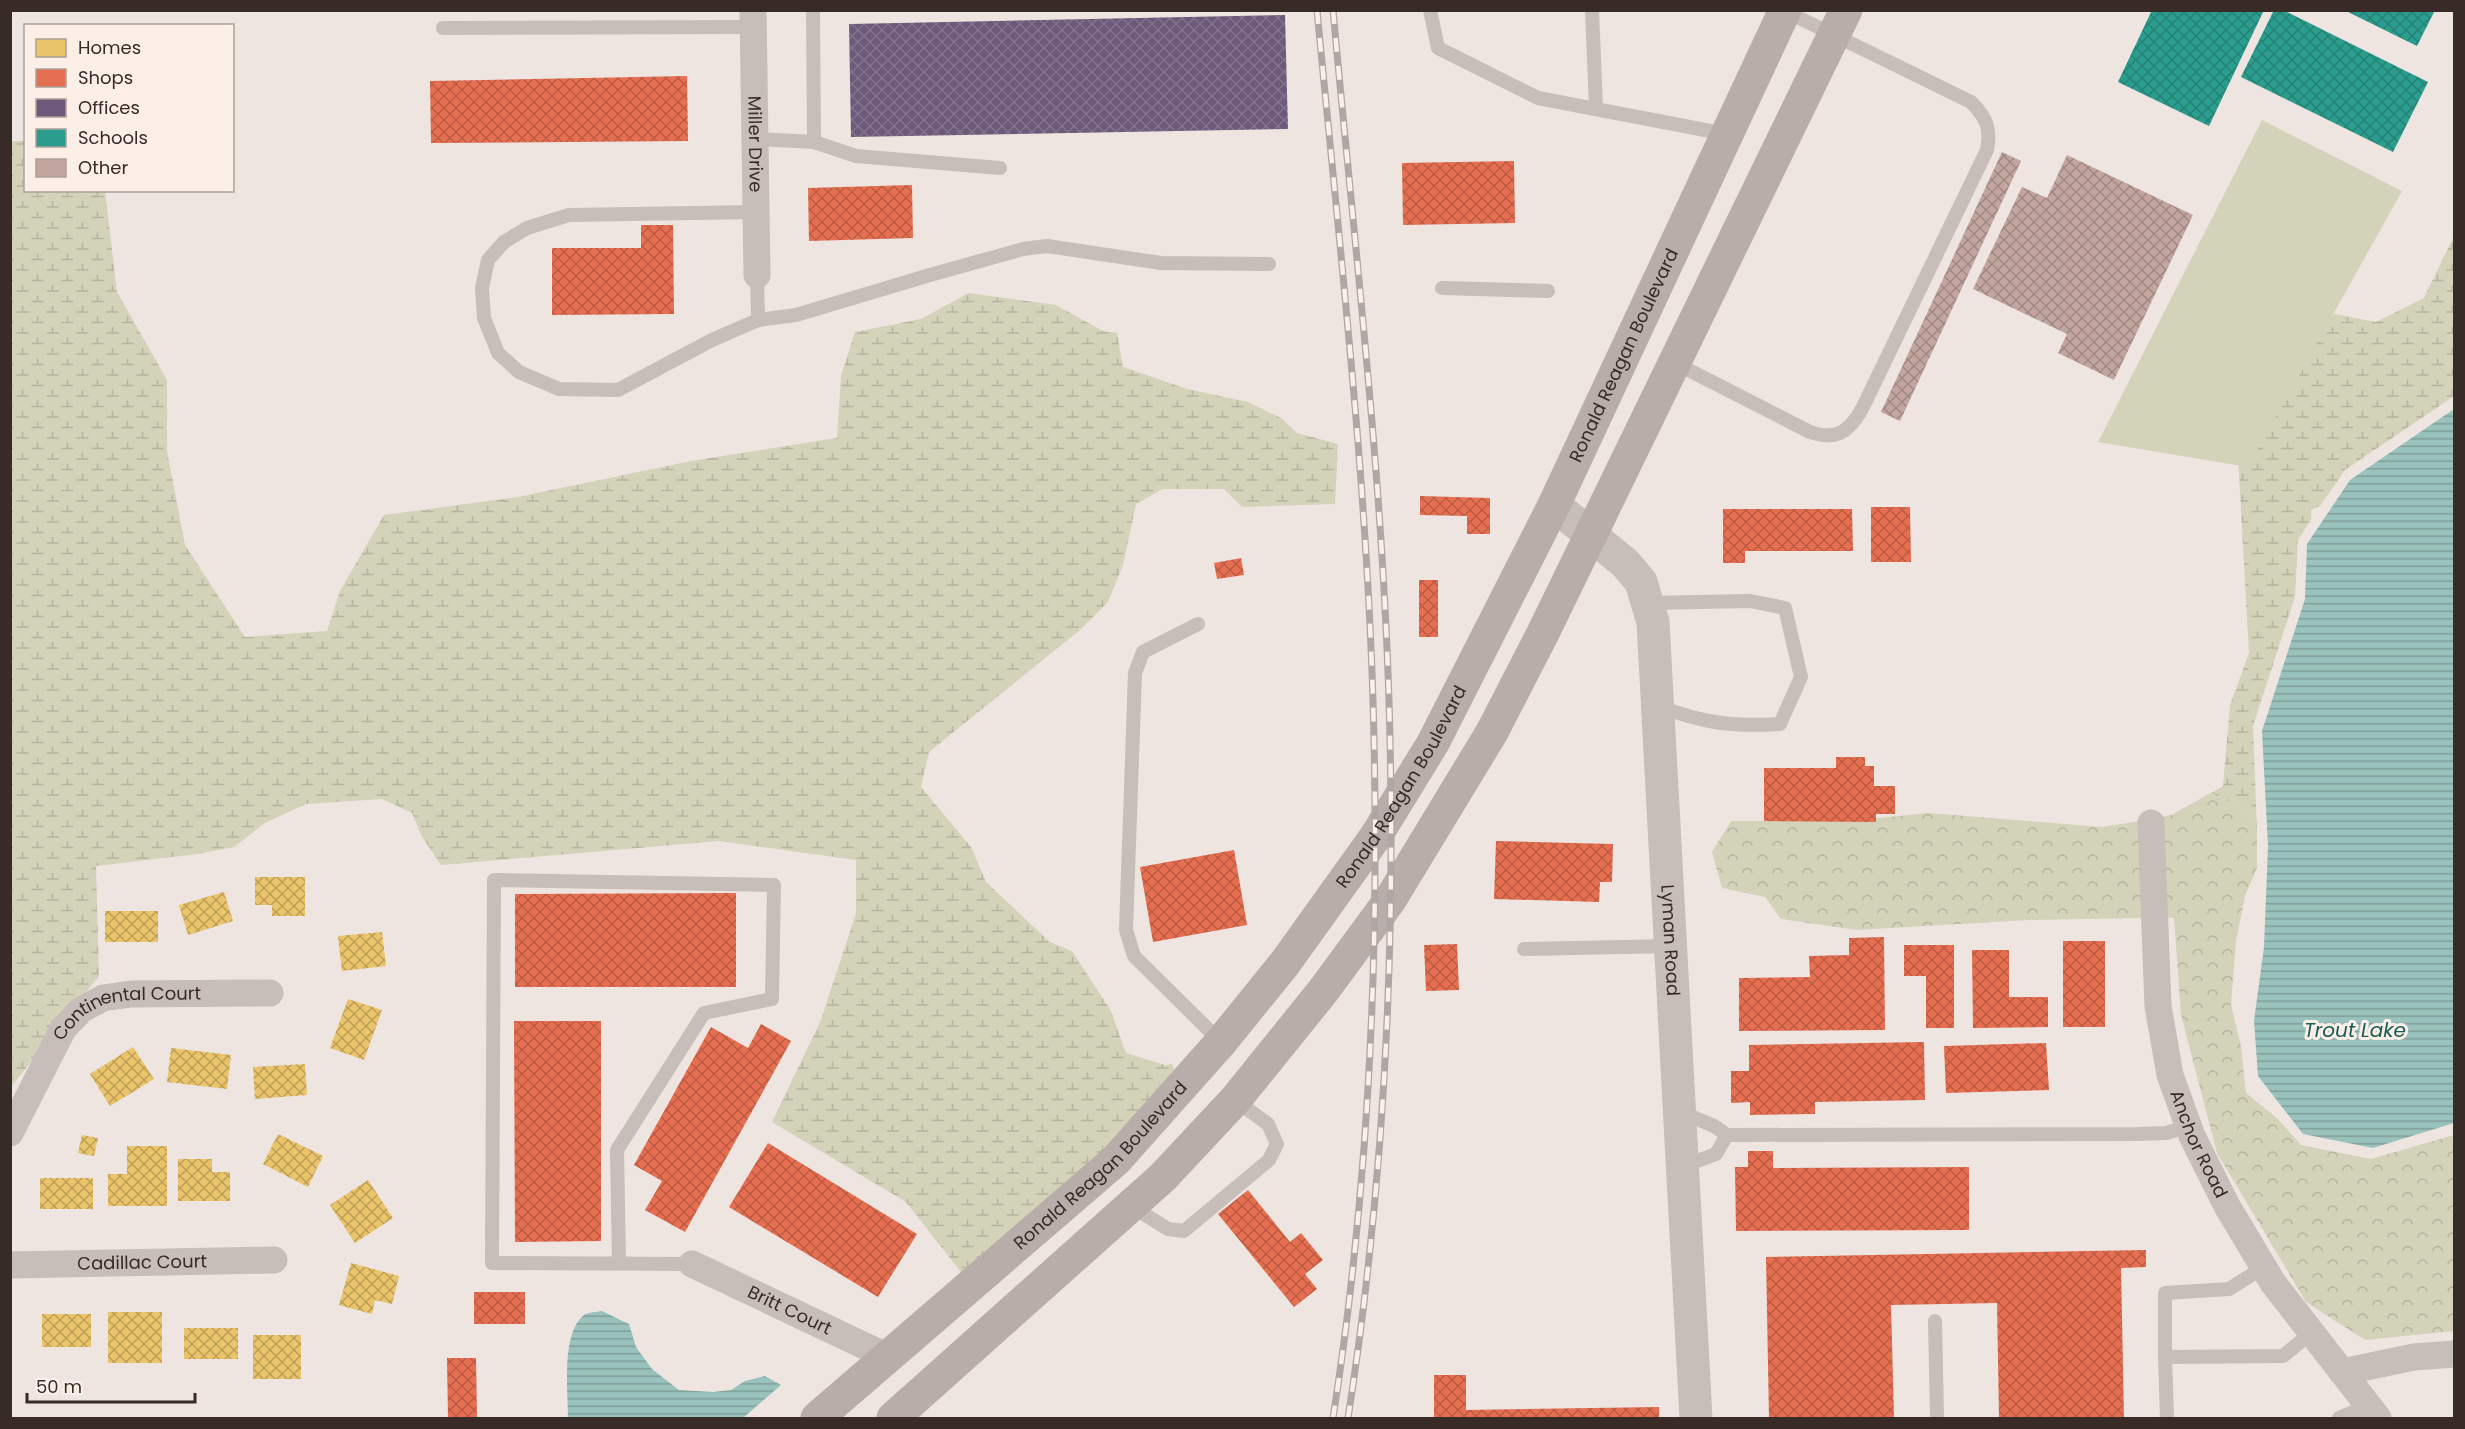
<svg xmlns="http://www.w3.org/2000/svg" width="2465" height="1429" font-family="Poppins,sans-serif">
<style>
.forest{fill:url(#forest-crowns)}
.wetland{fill:url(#wetland-marsh)}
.garden{fill:#d2d3b9}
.water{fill:url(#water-rules)}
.homes{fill:url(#homes-cross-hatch)}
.shops{fill:url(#shops-cross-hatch)}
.offices{fill:url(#offices-cross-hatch)}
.schools{fill:url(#schools-cross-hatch)}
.building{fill:url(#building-cross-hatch)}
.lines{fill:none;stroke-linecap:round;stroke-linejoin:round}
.service{stroke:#c7bdb9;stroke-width:14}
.minor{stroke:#c7bdb9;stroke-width:27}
.tertiary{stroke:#c7bdb9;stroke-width:33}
.secondary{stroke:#b8ada9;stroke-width:33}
.rail-casing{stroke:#aea7a4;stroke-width:7}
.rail{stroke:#fbefe7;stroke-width:4.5;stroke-dasharray:14;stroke-linecap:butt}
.labels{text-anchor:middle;stroke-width:6;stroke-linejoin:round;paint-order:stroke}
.street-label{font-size:18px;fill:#382a27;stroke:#fbefe7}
.water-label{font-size:20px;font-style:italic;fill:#195d57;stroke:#fbefe7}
</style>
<defs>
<pattern id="forest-crowns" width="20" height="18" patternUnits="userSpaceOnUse" patternTransform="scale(1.5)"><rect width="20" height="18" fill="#d2d3b9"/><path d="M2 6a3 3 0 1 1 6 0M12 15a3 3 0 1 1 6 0" fill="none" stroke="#b5b59f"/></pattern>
<pattern id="wetland-marsh" width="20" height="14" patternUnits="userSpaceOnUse" patternTransform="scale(1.5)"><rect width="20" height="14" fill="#d2d3b9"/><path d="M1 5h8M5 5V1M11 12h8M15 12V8" fill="none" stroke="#b5b59f"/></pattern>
<pattern id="water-rules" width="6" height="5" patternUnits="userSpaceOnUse" patternTransform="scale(1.5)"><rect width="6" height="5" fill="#9ac2bc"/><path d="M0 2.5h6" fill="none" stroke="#7f9e99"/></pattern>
<pattern id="homes-cross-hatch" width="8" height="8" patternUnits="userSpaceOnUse" patternTransform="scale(1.5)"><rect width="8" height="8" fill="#e9c46a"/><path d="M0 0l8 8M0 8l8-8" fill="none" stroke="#be9f57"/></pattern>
<pattern id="shops-cross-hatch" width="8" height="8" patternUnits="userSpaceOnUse" patternTransform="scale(1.5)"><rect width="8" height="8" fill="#e76f51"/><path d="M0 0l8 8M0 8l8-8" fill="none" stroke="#bc5b43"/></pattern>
<pattern id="offices-cross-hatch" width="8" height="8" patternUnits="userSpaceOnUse" patternTransform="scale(1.5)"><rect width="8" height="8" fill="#6d597a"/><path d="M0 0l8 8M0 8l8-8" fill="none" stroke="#82728b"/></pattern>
<pattern id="schools-cross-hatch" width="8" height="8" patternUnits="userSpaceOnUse" patternTransform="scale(1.5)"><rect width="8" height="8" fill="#2a9d8f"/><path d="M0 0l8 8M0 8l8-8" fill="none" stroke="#258075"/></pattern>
<pattern id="building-cross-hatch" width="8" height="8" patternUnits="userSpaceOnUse" patternTransform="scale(1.5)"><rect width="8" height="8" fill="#c3a5a0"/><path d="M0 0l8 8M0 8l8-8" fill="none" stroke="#9f8782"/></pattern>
</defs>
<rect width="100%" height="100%" fill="#eee5e0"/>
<g class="forest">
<polygon points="2211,793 2249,812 2257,829 2257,868 2245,896 2236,941 2231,1005 2241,1046 2246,1093 2278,1119 2301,1145 2371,1159 2454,1135 2454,1331 2365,1340 2306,1302 2217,1153 2181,1015 2174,918 2165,917 2163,817 2171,815"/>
<polygon points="1928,813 2102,827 2140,821 2142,918 2029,920 1857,930 1781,919 1765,897 1722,888 1712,852 1731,821 1850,821"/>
</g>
<g class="wetland">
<polygon points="11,141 25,141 26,190 105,191 117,292 167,380 167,451 185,545 245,637 327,631 340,591 384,515 518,497 691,461 837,438 841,376 855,332 921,319 969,293 1056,305 1103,331 1117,333 1123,367 1187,389 1248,402 1281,418 1297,433 1338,444 1335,504 1242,507 1224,489 1163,489 1136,504 1123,565 1108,602 1080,630 929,752 921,787 971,847 986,882 1050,942 1072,951 1111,1011 1126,1053 1165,1065 1172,1064 1176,1074 1109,1150 964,1276 906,1202 772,1122 821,1020 856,913 856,860 719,841 441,865 422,837 412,813 382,799 306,804 265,823 234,847 198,854 96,866 99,976 11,1087"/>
<polygon points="2454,236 2454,396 2345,470 2320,506 2311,510 2311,520 2298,540 2295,597 2253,726 2257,829 2249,812 2211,793 2223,786 2230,705 2249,653 2237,439 2325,312 2376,322 2424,298"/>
</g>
<polygon class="garden" points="2262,120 2402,191 2248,467 2098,442"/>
<g class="water">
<polygon points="2454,409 2454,1123 2373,1148 2303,1134 2258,1076 2254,1021 2264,947 2268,846 2262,731 2305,599 2307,544 2350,480"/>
<path d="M602,1311L629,1324L636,1347L652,1369L679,1390L713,1392L731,1390L745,1381L765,1376L781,1385L743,1418H568C568,1391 561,1333 584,1315C589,1312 596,1312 602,1311Z"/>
</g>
<g class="homes">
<polygon points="255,877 305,877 305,916 272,916 272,905 255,905"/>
<polygon points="224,892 233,921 188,935 179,905"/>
<rect x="105" y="911" width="53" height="31"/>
<polygon points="382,932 386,966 342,971 338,936"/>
<polygon points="348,999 382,1010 364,1060 330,1048"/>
<polygon points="133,1047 154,1079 110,1106 90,1074"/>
<polygon points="171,1048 231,1055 227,1089 167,1082"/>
<polygon points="305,1064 307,1095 255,1099 253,1067"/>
<polygon points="278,1134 323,1156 308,1187 263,1164"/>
<polygon points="82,1135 98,1138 94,1156 78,1153"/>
<polygon points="127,1146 167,1146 167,1206 108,1206 108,1174 127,1174"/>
<polygon points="178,1159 212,1159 212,1172 230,1172 230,1201 178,1201"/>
<rect x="40" y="1178" width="53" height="31"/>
<polygon points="368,1180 393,1218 355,1243 330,1205"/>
<polygon points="351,1263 399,1276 392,1304 375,1300 372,1314 339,1305"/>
<rect x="108" y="1312" width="54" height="51"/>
<rect x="42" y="1314" width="49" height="33"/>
<rect x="184" y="1328" width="54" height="31"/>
<rect x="253" y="1335" width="48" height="44"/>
</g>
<g class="shops">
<polygon points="687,76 688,141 431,143 430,81"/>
<polygon points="1514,161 1515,223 1403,225 1402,163"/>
<polygon points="912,185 913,238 809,241 808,188"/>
<polygon points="641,225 673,225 674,314 552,315 552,248 641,248"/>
<polygon points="1420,496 1490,498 1490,534 1467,534 1467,516 1420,515"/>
<polygon points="1871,507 1910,507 1911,562 1871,562"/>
<polygon points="1723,509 1852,509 1853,551 1745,551 1745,563 1723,563"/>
<polygon points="1241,558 1244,575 1217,579 1214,563"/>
<rect x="1419" y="580" width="19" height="57"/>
<polygon points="1836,757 1865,757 1865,766 1874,766 1874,786 1895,786 1895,814 1876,814 1876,822 1764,821 1764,768 1836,768"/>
<polygon points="1496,841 1613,844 1612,882 1600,882 1599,902 1494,899"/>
<polygon points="1234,850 1247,925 1153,942 1140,867"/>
<polygon points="736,893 736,987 515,987 515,894"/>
<polygon points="1884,937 1885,1030 1739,1031 1739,978 1810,977 1809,956 1849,955 1849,938"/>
<rect x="2063" y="941" width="42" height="86"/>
<polygon points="1457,944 1459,990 1426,991 1424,945"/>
<polygon points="1904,945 1954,945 1954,1028 1926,1028 1926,976 1904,976"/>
<polygon points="1972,950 2009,950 2009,997 2048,997 2048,1027 1973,1028"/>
<polygon points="514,1021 601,1021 601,1241 515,1242"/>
<polygon points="761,1024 791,1041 685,1232 645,1210 662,1181 634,1165 711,1027 748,1048"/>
<polygon points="1924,1042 1925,1100 1815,1102 1815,1114 1750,1115 1750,1102 1731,1103 1731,1071 1749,1071 1749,1045"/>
<polygon points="2046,1043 2049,1090 1946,1093 1944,1046"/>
<polygon points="768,1143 917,1234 878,1297 729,1207"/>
<polygon points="1748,1151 1773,1151 1773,1168 1969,1167 1969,1230 1736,1231 1735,1167 1748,1167"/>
<polygon points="1248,1190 1290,1242 1301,1233 1323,1260 1305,1274 1317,1289 1294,1307 1218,1214"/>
<polygon points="2146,1250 2146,1267 2121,1268 2124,1418 1999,1418 1997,1303 1891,1305 1894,1418 1769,1418 1766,1257"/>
<rect x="474" y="1292" width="51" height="32"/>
<polygon points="447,1358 476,1358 477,1418 448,1418"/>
<polygon points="1434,1375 1466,1375 1466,1410 1659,1407 1659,1418 1434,1418"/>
</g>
<polygon class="offices" points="1285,15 1288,129 851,137 849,24"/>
<g class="schools">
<polygon points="2152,10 2264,10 2209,126 2118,82"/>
<polygon points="2274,10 2283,10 2428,82 2393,152 2241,77"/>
<polygon points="2344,10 2435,10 2417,46"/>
</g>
<g class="building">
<polygon points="2002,152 2021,161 1900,421 1881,412"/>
<polygon points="2067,155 2193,215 2114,380 2058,353 2067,334 1973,289 2022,187 2047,198"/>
</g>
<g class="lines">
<g class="service">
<polyline points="1430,10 1438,48 1538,98 1726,134"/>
<polyline points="1592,10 1596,108"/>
<polyline points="443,28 753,27"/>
<polyline points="755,139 814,142 813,10"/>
<polyline points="814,142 856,156 1000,168"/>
<polyline points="756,212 569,215 527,228 504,242 488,260 482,288 484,318 498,353 519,372 559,389 618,390 712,340 758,320 757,275"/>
<polyline points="1442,288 1548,291"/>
<polyline points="758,320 796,315 930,275 1023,249 1047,246 1161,263 1269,264"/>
<path d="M1675,363L1810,432C1836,441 1849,432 1862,409L1987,150C1991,129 1987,118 1971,102L1785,11"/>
<path d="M1647,603L1750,601L1785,608L1801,677L1780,724C1732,727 1703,723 1658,706"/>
<polyline points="1198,624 1143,652 1135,673 1126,930 1134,956 1221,1042"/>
<polyline points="1524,949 1671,946"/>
<polyline points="1681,1112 1714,1126 1727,1135 2138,1134 2166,1133 2189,1126"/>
<polyline points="1684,1166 1716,1154 1727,1135"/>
<polyline points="1131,1206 1168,1229 1184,1231 1269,1160 1277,1144 1268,1124 1235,1100"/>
<polyline points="619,1264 617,1150 704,1013 772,999 774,885 494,880 492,1263 692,1264"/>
<polyline points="1935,1321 1937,1418"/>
<polyline points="2165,1357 2165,1293 2229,1289 2264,1267"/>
<polyline points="2167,1418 2165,1357 2283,1356 2312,1332"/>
<polyline points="2339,1418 2368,1406"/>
</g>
<g class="minor">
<path id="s1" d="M753,10L757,275"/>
<path id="s2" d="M2151,823L2158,1006L2170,1075L2192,1136L2227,1206L2273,1283L2378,1418"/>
<path id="s3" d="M10,1133L63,1029L81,1010L103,998L131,994L270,993"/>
<path id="s4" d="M692,1264L888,1357"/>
<path id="s5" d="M10,1265L274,1260"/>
<polyline points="2342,1372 2414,1357 2454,1354"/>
</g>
<path class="tertiary" id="s6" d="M1554,505L1625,563L1641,582L1653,622L1696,1418"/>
<g class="secondary">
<path id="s7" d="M817,1418L1116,1160L1221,1042L1285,963L1376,836L1433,743L1554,505L1785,10"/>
<polyline points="893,1418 1163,1177 1235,1100 1323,991 1390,900 1492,732 1543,633 1846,10"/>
</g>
<g class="rail-casing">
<g id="rail">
<path d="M1317,10C1340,253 1369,496 1374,739C1379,965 1368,1195 1333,1418"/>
<path d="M1333,10C1355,253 1385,496 1390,739C1395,966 1383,1194 1348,1418"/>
</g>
</g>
<use href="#rail" class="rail"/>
</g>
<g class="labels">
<g class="street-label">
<text dy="6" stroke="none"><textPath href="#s1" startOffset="134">Miller Drive</textPath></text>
<text dy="6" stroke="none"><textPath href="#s7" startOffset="1352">Ronald Reagan Boulevard</textPath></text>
<text dy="6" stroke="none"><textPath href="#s7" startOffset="866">Ronald Reagan Boulevard</textPath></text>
<text dy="6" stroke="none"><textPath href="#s6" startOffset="477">Lyman Road</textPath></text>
<text dy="6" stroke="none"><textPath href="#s3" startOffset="186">Continental Court</textPath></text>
<text dy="6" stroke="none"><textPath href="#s2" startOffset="328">Anchor Road</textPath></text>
<text dy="6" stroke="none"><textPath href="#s7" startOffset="380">Ronald Reagan Boulevard</textPath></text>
<text dy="6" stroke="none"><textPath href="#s5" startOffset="132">Cadillac Court</textPath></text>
<text dy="6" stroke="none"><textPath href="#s4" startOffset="108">Britt Court</textPath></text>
</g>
<g class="water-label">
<text x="2355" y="1037">Trout Lake</text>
</g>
</g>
<rect width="2465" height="1429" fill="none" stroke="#382a27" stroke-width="24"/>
<rect x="24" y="24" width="210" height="168" fill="#fbefe7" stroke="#ada09a" stroke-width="1.5"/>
<rect x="36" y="39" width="30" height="18" fill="#e9c46a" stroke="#ada09a" stroke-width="1.5"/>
<text x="78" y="54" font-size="18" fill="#382a27">Homes</text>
<rect x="36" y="69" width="30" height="18" fill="#e76f51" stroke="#ada09a" stroke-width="1.5"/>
<text x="78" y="84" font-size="18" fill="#382a27">Shops</text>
<rect x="36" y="99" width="30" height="18" fill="#6d597a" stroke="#ada09a" stroke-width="1.5"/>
<text x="78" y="114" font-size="18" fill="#382a27">Offices</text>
<rect x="36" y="129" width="30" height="18" fill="#2a9d8f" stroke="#ada09a" stroke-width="1.5"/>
<text x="78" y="144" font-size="18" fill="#382a27">Schools</text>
<rect x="36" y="159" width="30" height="18" fill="#c3a5a0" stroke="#ada09a" stroke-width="1.5"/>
<text x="78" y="174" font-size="18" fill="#382a27">Other</text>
<path d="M27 1393v9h168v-9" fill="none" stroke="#382a27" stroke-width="3"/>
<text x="36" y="1393" font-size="18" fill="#382a27" stroke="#fbefe7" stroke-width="4.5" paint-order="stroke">50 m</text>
</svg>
